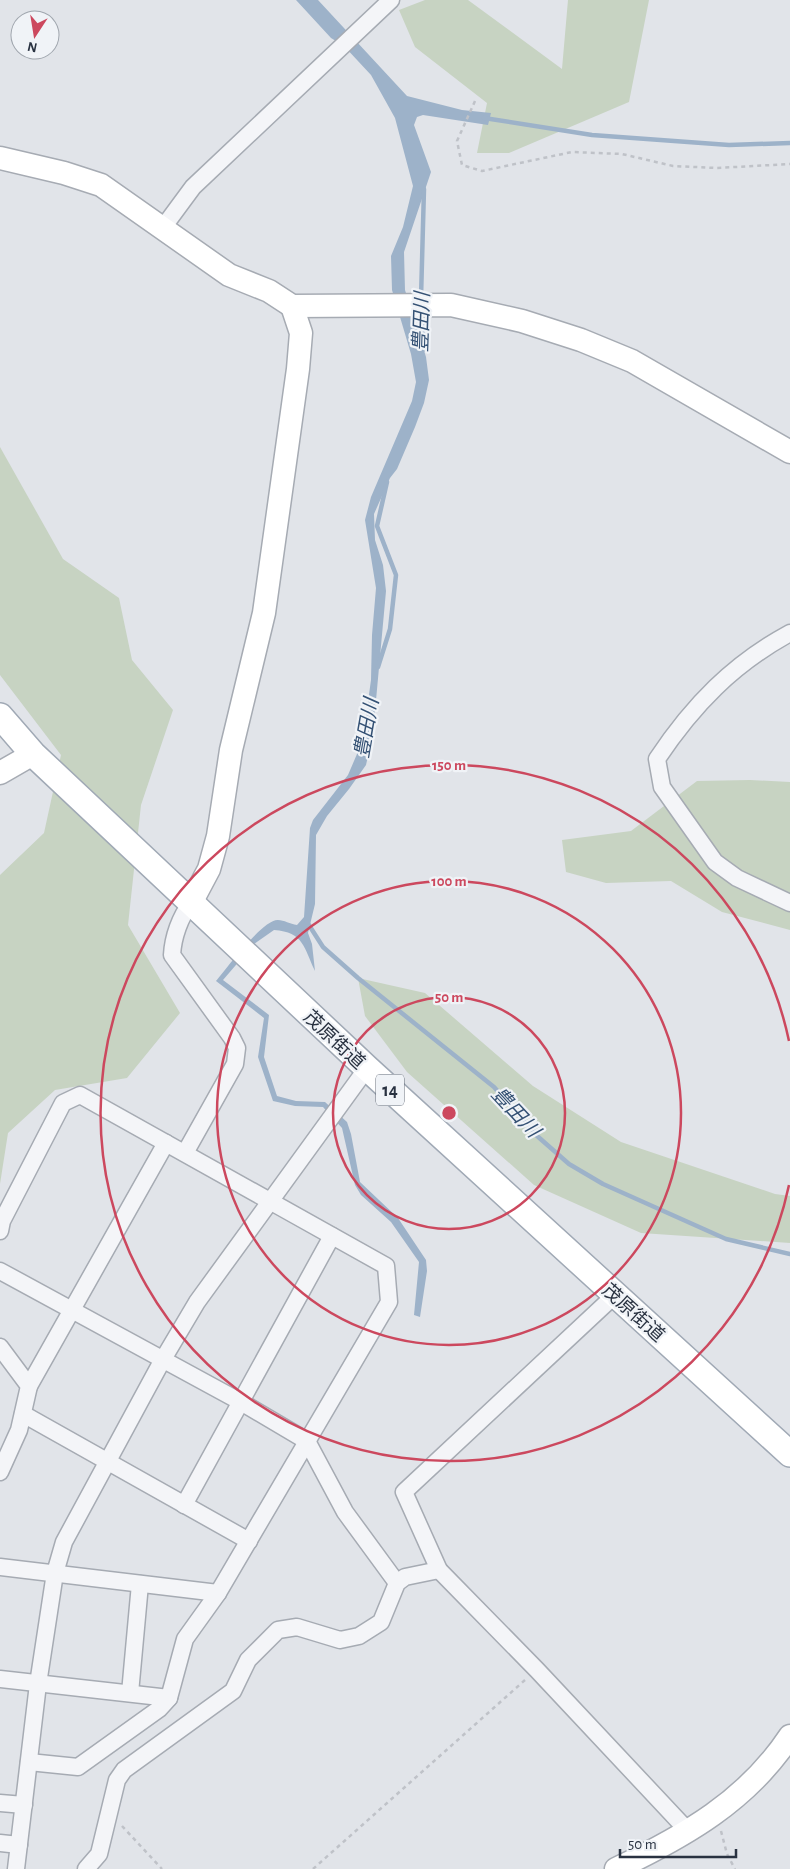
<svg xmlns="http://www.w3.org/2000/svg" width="790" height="1869" font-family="'Alegreya Sans','Noto Sans JP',sans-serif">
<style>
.green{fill:#c7d3c2}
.water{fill:#9db2c9}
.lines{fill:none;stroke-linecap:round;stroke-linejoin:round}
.stream{stroke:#9db2c9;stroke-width:4.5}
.street-casing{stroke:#a6abb3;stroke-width:19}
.secondary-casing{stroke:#a6abb3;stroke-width:25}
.primary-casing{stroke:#a0a9b5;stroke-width:28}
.path{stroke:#bfc2c8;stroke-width:2.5;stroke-dasharray:4 4;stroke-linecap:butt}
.street{stroke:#f4f5f8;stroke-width:16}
.secondary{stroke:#fff;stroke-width:22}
.primary{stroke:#fff;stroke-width:25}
.ring{fill:none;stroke:#cc485e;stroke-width:2.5}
.labels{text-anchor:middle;stroke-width:4.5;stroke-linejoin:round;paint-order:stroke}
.shield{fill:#f0f3f7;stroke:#656c78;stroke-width:1}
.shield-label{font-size:18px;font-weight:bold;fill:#293241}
.street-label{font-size:19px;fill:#293241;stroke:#f0f3f7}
.water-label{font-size:20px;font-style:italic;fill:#345174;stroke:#f0f3f7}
.centre{fill:#cc485e;stroke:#f0f3f7;stroke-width:2.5}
.ring-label{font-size:15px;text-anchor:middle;font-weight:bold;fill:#cc485e;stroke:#f0f3f7;stroke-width:4.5;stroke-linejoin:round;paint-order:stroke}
</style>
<rect width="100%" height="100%" fill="#e1e4e9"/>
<g class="green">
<polygon points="425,0 468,0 562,69 568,0 649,0 629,102 509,153 477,153 487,103 415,47 399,10"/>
<polygon points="0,447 63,559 119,598 132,660 173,710 141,805 128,925 180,1013 127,1078 55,1090 8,1133 0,1184 0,875 44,833 61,755 0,675"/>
<polygon points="750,780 790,782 790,930 722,912 671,881 606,883 566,872 562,840 631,831 697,781"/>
<polygon points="358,978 425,993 533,1086 621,1142 775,1194 790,1196 790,1243 641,1233 534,1185 407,1072 365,1016"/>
</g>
<path class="water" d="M296,0H318L407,96L462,110L491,113L488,125L423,115L417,117L414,125L431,172L404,252L405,290L426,357L429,380L424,403L415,427L397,469L390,478L374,514L375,540L383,565L386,591L373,733L366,765L349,789L327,816L316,835L315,904L308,933L312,944L315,971C304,948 304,932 274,930L254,944L223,980L269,1015L264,1057L277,1096L296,1101L325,1102L347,1122L351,1134L360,1182L398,1218L426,1260L427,1271L420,1317L414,1315L419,1262L391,1222L361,1195L355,1185L342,1128L323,1107L295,1106L273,1101L258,1057L264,1018L216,981C226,969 263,919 278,920C284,920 290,924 297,925L304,917L310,828L313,820L348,775L360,747L365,723L371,680L372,635L376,588L365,520L371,497L412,401L416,382L411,354L392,290L391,256L403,227L413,186L395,118L371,75L344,46L331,38Z"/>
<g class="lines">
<g class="stream">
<polyline points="484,118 592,135 729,145 790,143"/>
<polyline points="421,298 424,189"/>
<polyline points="422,311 423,350"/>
<polyline points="378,667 390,629 396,575 377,526 387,482"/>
<polyline points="307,922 323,947 358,978 494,1087 536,1135 569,1164 603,1184 726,1239 790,1254"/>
</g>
<g class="street-casing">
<g id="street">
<polyline points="162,229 193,187 391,0"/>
<path d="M790,633C733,664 693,705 657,759L662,787L715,862L737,878L790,903"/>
<path d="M185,1153L235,1064L237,1048L232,1038L172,955C173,937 180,917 191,903"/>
<polyline points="0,1231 2,1221 63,1103 80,1095 386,1266 389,1302 218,1593 185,1639 169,1698 159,1709 78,1767 29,1762"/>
<polyline points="0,1271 241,1402 307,1441 345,1512 397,1583"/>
<polyline points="615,1295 404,1492 439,1570 537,1670 688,1831"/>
<polyline points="0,1347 29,1386 19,1430 0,1472"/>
<polyline points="29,1386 166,1143"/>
<polyline points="23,1414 249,1541"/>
<polyline points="184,1505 332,1236"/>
<polyline points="0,1567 218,1593"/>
<polyline points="0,1679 169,1698"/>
<polyline points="130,1693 140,1584"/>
<polyline points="0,1803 24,1805"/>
<polyline points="0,1843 19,1845"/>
<polyline points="16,1869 38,1684 55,1573 64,1542 162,1361 197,1302 367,1068"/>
<polyline points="86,1869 99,1854 117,1780 124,1770 233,1691 248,1660 278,1630 297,1627 340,1640 359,1636 381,1622 397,1583 405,1577 439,1570"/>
</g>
</g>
<g class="secondary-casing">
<g id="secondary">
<polyline points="0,158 64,173 101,185 229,275 269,291 292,306 451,305 522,321 581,340 632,361 790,452"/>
<polyline points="0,773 33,754"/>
<polyline points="191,903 209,869 218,836 231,750 264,613 298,369 301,333 292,306"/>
<path d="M616,1869C685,1836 747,1801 790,1736"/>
</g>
</g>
<g class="primary-casing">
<polyline id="primary" points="0,716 33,754 367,1068 790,1454"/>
</g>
<g class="path">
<polyline points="475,101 457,141 462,165 482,171 572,152 622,154 673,166 717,168 790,164"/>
<polyline points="122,1826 162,1869"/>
<polyline points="721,1831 727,1854 735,1869"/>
<polyline points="313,1869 525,1680"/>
</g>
<use href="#street" class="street"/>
<use href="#secondary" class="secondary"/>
<use href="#primary" class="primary"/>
</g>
<g class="ring">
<circle cx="449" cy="1113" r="116"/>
<circle cx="449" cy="1113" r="232"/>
<path d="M789 1185A348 348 0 1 1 789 1041"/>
</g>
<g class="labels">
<rect class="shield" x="376" y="1074.5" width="28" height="31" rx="4"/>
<g class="shield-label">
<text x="390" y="1096">14</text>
</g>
<g class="street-label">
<text transform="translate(335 1039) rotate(43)" y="7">茂原街道</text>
<text transform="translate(634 1312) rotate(42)" y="7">茂原街道</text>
</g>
<g class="water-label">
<text transform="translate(421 322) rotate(-88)" y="7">豊田川</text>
<text transform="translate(366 728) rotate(-80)" y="7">豊田川</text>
<text transform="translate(516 1112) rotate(47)" y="7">豊田川</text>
</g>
</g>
<circle cx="449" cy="1113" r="8" class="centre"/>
<g class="ring-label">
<text x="449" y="770">150 m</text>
<text x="449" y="886">100 m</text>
<text x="449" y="1002">50 m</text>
</g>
<g transform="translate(35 35) rotate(192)"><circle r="24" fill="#f0f3f7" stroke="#a0a6ae"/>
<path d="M0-4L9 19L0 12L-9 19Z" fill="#cc485e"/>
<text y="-8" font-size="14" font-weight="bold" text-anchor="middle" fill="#293241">N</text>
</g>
<path d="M620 1849v8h116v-8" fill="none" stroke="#293241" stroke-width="2.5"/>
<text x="628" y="1849" font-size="15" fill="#293241" stroke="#f0f3f7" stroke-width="4" paint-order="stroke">50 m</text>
</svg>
